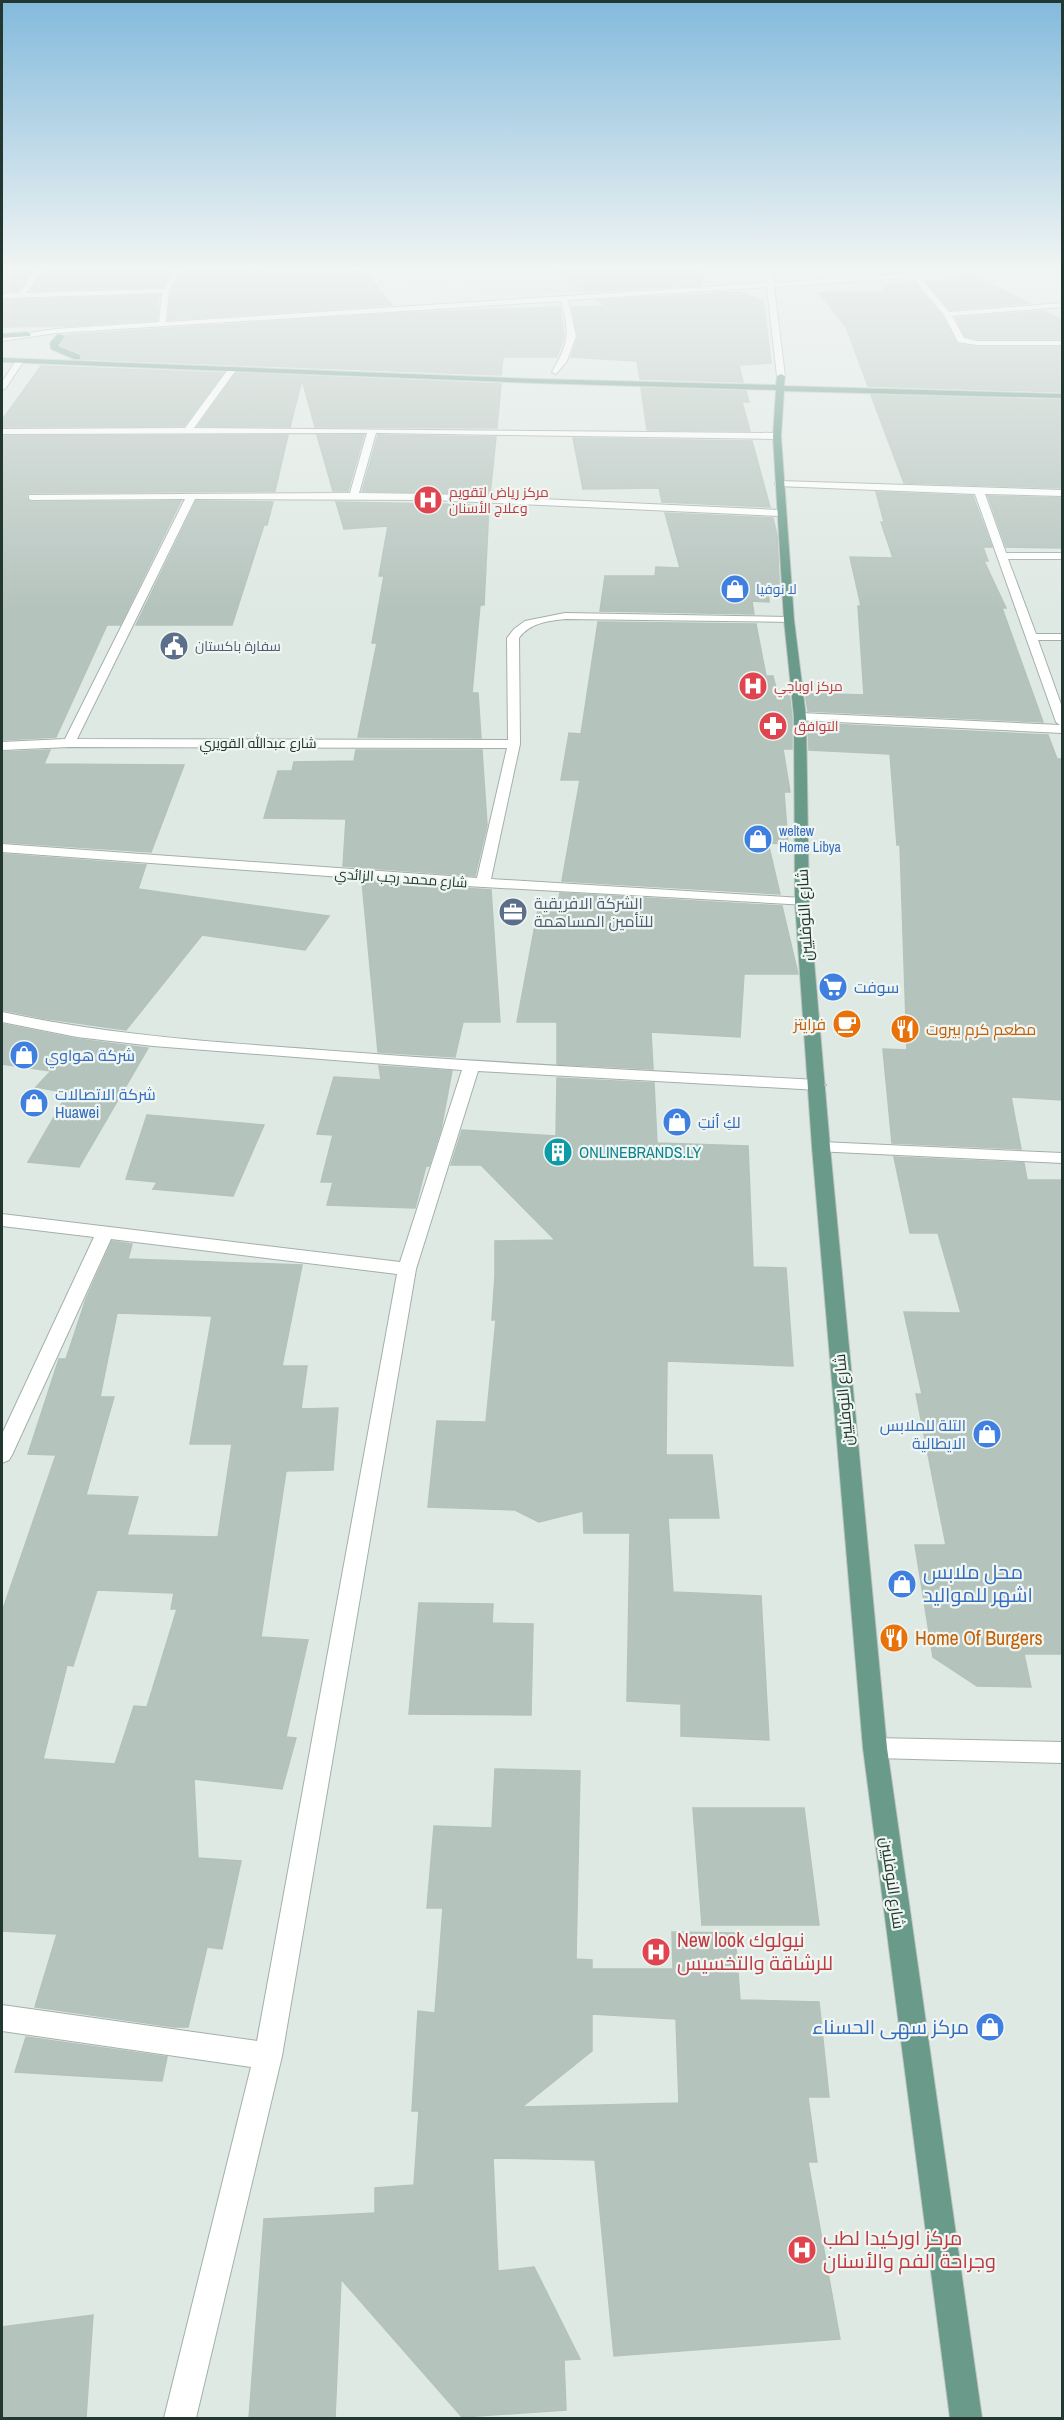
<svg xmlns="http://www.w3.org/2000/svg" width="1064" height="2420" font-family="'Archivo Narrow',Cairo,sans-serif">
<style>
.built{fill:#ced8d3}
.building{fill:#b5c3bd;stroke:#b3c2ba;stroke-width:1.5;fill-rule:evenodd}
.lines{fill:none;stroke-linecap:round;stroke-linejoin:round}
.minor-casing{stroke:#a3b0aa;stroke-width:2}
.major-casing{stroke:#bdc3c1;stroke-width:2}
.minor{fill:#fff;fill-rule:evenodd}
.major{fill:#699a8a;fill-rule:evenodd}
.labels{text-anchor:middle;stroke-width:4.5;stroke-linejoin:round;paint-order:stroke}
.far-health-label{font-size:14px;fill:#be3a42;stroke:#eff6f2;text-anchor:start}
.far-shop-label{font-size:14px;fill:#366cbe;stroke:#eff6f2;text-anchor:start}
.far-service-label{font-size:14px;fill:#4e5e75;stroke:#eff6f2;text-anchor:start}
.far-street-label{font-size:14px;fill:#223730;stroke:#eff6f2}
.service-label{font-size:16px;fill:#4e5e75;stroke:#eff6f2;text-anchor:start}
.street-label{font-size:16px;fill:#223730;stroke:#eff6f2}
.shop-label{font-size:16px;fill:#366cbe;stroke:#eff6f2;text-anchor:start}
.food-label{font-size:16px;fill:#c56008;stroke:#eff6f2;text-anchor:end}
.culture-label{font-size:16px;fill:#0d838f;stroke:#eff6f2;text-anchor:start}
.near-shop-label{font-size:20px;fill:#366cbe;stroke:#eff6f2;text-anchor:start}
.near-food-label{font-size:20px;fill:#c56008;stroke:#eff6f2;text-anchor:start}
.near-health-label{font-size:20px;fill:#be3a42;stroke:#eff6f2;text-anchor:start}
</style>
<rect width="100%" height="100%" fill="#dfe9e4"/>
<polygon class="built" points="396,271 750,271 729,277 609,286 599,290 489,296 465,280 406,283"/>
<g class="building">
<polygon points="2,271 32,271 18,291 2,292"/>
<polygon points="43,271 171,271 163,287 30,291"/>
<polygon points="182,271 267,271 267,278 364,271 392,305 168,320 171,292"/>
<polygon points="555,271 702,271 702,285 586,292"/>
<polygon points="973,276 1029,303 950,310 926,281"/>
<polygon points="913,282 942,316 958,344 977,347 1062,347 1062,392 868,386 846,327 819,293 885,293 882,286"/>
<polygon points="738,292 763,300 771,363 739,365 743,382 640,379 637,361 571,357 578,336 572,307 606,306 597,300"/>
<polygon points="159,295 157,320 71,326 2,327 2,300"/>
<polygon points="560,307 564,337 557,357 503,357 501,375 82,359 81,353 61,345 66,335 400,313"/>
<polygon points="1044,311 1062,320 1062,339 977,339 965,336 956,318"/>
<polygon points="41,366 223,373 184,426 2,427 2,420"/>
<polygon points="236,373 501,384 497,428 315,427 302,380 290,427 198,426"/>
<polygon points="641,388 746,391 749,402 742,402 750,431 647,430"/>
<polygon points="871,395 1062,400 1062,488 904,483"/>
<polygon points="288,435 275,491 27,493 27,500 32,502 181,501 120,625 107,625 56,737 2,740 2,436"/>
<polygon points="317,435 364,435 348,491 333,491"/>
<polygon points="378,435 496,437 490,494 362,491"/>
<polygon points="573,438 752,441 770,507 662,502 659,488 583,489"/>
<polygon points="876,492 973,496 992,547 983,547 988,561 984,561 1006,608 1002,608 1043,722 808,711 805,693 864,695 858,606 861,606 850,557 893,558 881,522 884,522"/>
<polygon points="988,496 1062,498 1062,548 1006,547"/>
<polygon points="196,501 273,502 267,525 264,525 232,625 136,625"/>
<polygon points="336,502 489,505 484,605 480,605 472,693 478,693 481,738 358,737 377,643 372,643 384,576 379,576 388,526 344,529"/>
<polygon points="665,513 773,518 777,535 779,577 779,587 768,587 769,602 752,601 754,614 600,611 605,576 655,576 656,567 680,568"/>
<polygon points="598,622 756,624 766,676 773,676 777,692 789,692 792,717 792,749 783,749 790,792 784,792 788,844 768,843 780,894 562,881 580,780 561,780 569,733 581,734"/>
<polygon points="808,723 1048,735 1057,759 1062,759 1062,1100 1011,1097 1021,1149 892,1143 883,1049 907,1050 900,845 897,845 890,754 809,750"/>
<polygon points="50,750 44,764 184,765 151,852 2,842 2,752"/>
<polygon points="356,750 482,750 487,825 475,876 343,866 346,819 264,818 278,771 292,771 294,762 354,761"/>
<polygon points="2,854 146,865 138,889 329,916 305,950 202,935 126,1030 42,1018 2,1010"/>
<polygon points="362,881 491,890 500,1022 463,1022 455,1057 378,1052"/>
<polygon points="560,893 782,906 798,974 744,974 740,1037 651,1032 653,1069 557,1064 557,1022 517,1022 539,904 558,904"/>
<polygon points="2,1024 77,1039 148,1048 79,1167 28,1162 68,1093 36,1087 51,1071 2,1064"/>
<polygon points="379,1066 452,1071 441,1129 429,1166 426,1166 415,1208 327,1205 333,1182 321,1182 333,1135 317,1134 334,1077 381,1080"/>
<polygon points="557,1078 654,1083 657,1143 748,1146 753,1267 786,1268 793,1366 667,1361 666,1455 712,1455 719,1518 668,1518 673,1592 761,1596 769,1740 681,1736 681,1704 627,1701 630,1533 584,1533 583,1511 539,1522 515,1510 428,1507 437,1421 486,1422 496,1320 492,1320 495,1276 495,1241 555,1240 481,1165 451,1165 462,1130 556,1136"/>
<polygon points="147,1115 264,1125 233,1196 153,1189 157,1182 126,1179"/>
<polygon points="894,1157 1024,1163 1027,1180 1062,1180 1062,1654 1024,1654 1031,1687 977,1686 933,1657 915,1545 946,1545 916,1394 922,1394 904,1312 961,1313 938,1233 910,1233"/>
<path d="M112,1241L132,1244L128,1259L302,1265L282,1366H307L301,1409L338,1408L333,1470L286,1471L261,1637L308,1640L286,1737L296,1738L282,1789L194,1779L198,1858L241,1861L222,1949L207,1947L188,2027H174L35,2007L57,1934L2,1931V1612L56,1455L28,1454L59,1359H66L86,1299ZM117,1313L212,1316L190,1444H232L218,1537L127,1535L138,1497L86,1495L114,1397H100ZM97,1590L174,1593L171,1609H177L147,1707L134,1706L115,1764L43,1759L67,1665L73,1666Z"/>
<polygon points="419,1603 493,1604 492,1623 533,1624 531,1715 409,1714"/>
<path d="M495,1769L580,1771L576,1959L592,1960V1969H673L672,1932L735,1933L740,2000L819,2002L829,2097H808L817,2162H808L840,2339L614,2356L595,2160L493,2158L498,2271L534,2267L580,2359L564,2360L566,2410L462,2417L341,2279L335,2418H249L264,2219L375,2213V2188L414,2185L419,2111H412L418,2011L435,2013L443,1908H427L434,1826L492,1828ZM592,2014L676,2019L679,2103L522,2107L592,2051Z"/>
<polygon points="693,1808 804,1808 819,1925 702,1925"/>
<polygon points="26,2037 167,2057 162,2081 15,2072"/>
<polygon points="93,2315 86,2418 2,2418 2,2327"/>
</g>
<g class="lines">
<g class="minor-casing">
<g id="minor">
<path d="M35,271H41L26,293L164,289L174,271H180L169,291L166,322L767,283L766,271H772L774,283L952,271L919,276L949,312L1062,303V307L952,316L964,338L977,341H1062V345H977L958,342L944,315L912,277L774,287L785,376L781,378L777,376L767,287L568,300L576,336L567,361L556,374L552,372C569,343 570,333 561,301L56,333L2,341V337L56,329L159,322L162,293L2,298V294L19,293Z"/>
<polygon points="370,271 376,271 379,283 375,283"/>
<polygon points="17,359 24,361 5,389 2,389 2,382"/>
<path d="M229,368L236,370L194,428L777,433L781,436L777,439L376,433L359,493L433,494L781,510L786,513L781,516L433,500L195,499L77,739L508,740L507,638L514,629L525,621L565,613L789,617L794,620L793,622L565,619C547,621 530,623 519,638L520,744L491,879L802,898L807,899L809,902L807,905L449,885L2,852V844L477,878L507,748L69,747L2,750V742L65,739L185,499L32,500L29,499V495L350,493L367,433L2,434V429L185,428Z"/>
<polygon points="780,481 1062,490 1062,496 985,494 1006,553 1062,553 1062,559 1008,559 1036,634 1062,634 1062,640 1038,640 1062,707 1062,733 796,720 796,714 800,713 1060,725 1056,722 975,494 777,486 775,484"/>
<path d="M2,1012C107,1035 214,1042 321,1050C486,1063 652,1071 818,1080L826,1085L818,1090L478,1071L416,1269L282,2056L196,2418H164L251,2067L2,2031V2005L257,2041L397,1274L111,1239L12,1455L9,1460L2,1463V1434L94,1237L2,1226V1214L400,1262L462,1070L153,1046L77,1037L2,1022Z"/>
<polygon points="821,1142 1062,1153 1062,1163 815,1151 812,1147 815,1143"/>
<polygon points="875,1738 1062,1742 1062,1763 875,1758 866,1755 863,1748 866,1741"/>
</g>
</g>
<g class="major-casing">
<g id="major">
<polygon points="27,332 31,334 30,336 2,338 2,334"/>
<polygon points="58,334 65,336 58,346 80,355 80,359 74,359 51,349 50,343"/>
<polygon points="2,358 535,379 776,385 777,376 781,374 785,376 784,386 1062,394 1062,398 784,391 781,436 794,620 806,717 809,902 830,1147 887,1748 982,2418 950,2418 863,1748 812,1147 795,902 794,717 784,620 773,436 776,390 535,383 2,362"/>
</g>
</g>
<use href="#minor" class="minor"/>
<use href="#major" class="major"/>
</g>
<linearGradient id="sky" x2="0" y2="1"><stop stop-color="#83badc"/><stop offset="0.44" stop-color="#f1f5f3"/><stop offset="1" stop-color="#f1f5f3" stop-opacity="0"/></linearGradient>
<rect width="1064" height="610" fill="url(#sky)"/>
<defs>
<g id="hospital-disc" transform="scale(1.5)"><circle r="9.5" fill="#e0444e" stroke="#eff6f2"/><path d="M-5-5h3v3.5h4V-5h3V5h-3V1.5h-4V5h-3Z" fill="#fff"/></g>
<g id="shop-disc" transform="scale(1.5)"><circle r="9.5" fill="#3f7fe0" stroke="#eff6f2"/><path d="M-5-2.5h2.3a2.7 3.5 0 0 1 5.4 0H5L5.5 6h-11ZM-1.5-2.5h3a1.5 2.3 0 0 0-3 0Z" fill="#fff"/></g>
<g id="civic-disc" transform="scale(1.5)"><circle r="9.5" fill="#5c6f8a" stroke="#eff6f2"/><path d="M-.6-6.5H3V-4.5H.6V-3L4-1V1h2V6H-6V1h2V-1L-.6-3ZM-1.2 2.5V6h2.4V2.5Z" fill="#fff"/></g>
<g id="pharmacy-disc" transform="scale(1.5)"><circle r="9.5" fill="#e0444e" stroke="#eff6f2"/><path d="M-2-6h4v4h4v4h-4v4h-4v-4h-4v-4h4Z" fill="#fff"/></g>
<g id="office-disc" transform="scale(1.5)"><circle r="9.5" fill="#5c6f8a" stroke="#eff6f2"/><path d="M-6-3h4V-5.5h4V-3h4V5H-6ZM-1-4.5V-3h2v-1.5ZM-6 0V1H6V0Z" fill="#fff"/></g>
<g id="supermarket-disc" transform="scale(1.5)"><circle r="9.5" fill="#3f7fe0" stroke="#eff6f2"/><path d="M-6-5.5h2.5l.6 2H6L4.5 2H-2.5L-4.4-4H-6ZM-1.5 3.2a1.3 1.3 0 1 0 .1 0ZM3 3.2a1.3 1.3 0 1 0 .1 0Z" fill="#fff"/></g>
<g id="cafe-disc" transform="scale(1.5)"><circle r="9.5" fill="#e8710a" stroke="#eff6f2"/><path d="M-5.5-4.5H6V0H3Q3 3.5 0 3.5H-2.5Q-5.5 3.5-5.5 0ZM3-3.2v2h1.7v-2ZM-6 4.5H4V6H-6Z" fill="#fff"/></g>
<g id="restaurant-disc" transform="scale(1.5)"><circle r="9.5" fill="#e8710a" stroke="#eff6f2"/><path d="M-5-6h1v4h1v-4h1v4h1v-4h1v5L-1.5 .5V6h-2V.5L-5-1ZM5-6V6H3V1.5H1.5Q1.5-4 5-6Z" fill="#fff"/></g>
<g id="building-disc" transform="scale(1.5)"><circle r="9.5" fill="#0f9aa8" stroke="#eff6f2"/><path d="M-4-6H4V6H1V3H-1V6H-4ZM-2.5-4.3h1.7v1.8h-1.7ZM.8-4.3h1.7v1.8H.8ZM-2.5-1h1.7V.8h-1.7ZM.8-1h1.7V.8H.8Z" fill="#fff"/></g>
</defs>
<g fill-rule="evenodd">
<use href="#hospital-disc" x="428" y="500"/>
<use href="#shop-disc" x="735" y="589"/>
<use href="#civic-disc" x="174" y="646"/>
<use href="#hospital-disc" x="753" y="686"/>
<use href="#pharmacy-disc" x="773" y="726"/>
<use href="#shop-disc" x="758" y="839"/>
<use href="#office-disc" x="513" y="912"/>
<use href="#supermarket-disc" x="833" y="987"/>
<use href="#cafe-disc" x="847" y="1024"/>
<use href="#restaurant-disc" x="905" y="1029"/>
<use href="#shop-disc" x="24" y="1055"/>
<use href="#shop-disc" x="34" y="1103"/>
<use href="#shop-disc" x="677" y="1122"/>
<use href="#building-disc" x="558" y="1152"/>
<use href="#shop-disc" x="987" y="1434"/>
<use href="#shop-disc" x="902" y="1584"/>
<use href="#restaurant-disc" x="894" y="1638"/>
<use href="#hospital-disc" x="656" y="1952"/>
<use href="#shop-disc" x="990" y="2027"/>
<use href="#hospital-disc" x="802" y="2250"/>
</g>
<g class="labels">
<g class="far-health-label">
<text x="449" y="497">مركز رياض لتقويم<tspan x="449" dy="16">وعلاج الأسنان</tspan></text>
<text x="774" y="691">مركز اوباجي</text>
<text x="794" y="731">التوافق</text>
</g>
<g class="far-shop-label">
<text x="756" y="594">لا نوفيا</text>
<text x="779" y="836">weltew<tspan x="779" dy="16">Home Libya</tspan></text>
</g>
<g class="far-service-label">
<text x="195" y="651">سفارة باكستان</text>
</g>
<g class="far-street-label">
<text x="258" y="748">شارع عبدالله القويري</text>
<text transform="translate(401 878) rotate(4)" y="5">شارع محمد رجب الزائدي</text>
</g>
<g class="service-label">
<text x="534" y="909">الشركة الافريقية<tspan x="534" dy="18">للتأمين المساهمة</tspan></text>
</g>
<g class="street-label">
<text transform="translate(804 915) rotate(-93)" y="6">شارع النوفليين</text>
<text transform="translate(843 1400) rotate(-95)" y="6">شارع النوفليين</text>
<text transform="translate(893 1883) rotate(82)" y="6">شارع النوفليين</text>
</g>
<g class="shop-label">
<text x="854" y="993">سوفت</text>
<text x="45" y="1061">شركة هواوي</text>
<text x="55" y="1100">شركة الاتصالات<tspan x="55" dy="18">Huawei</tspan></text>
<text x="698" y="1128">لكِ أنتِ</text>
<text x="966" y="1431" text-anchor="end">التلة للملابس<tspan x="966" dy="18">الايطالية</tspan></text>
</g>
<g class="food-label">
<text x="826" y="1030">فرايتز</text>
<text x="926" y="1035" text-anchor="start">مطعم كرم بيروت</text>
</g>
<g class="culture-label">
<text x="579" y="1158">ONLINEBRANDS.LY</text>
</g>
<g class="near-shop-label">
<text x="923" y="1579">محل ملابس<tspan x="923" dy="23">اشهر للمواليد</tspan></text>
<text x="969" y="2034" text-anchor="end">مركز سهى الحسناء</text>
</g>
<g class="near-food-label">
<text x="915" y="1645">Home Of Burgers</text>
</g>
<g class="near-health-label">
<text x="677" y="1947">New look نيولوك<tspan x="677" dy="23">للرشاقة والتخسيس</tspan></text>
<text x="823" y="2245">مركز اوركيدا لطب<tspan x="823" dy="23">وجراحة الفم والأسنان</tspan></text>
</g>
</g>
<rect width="1064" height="2420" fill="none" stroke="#223730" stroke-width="6"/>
</svg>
